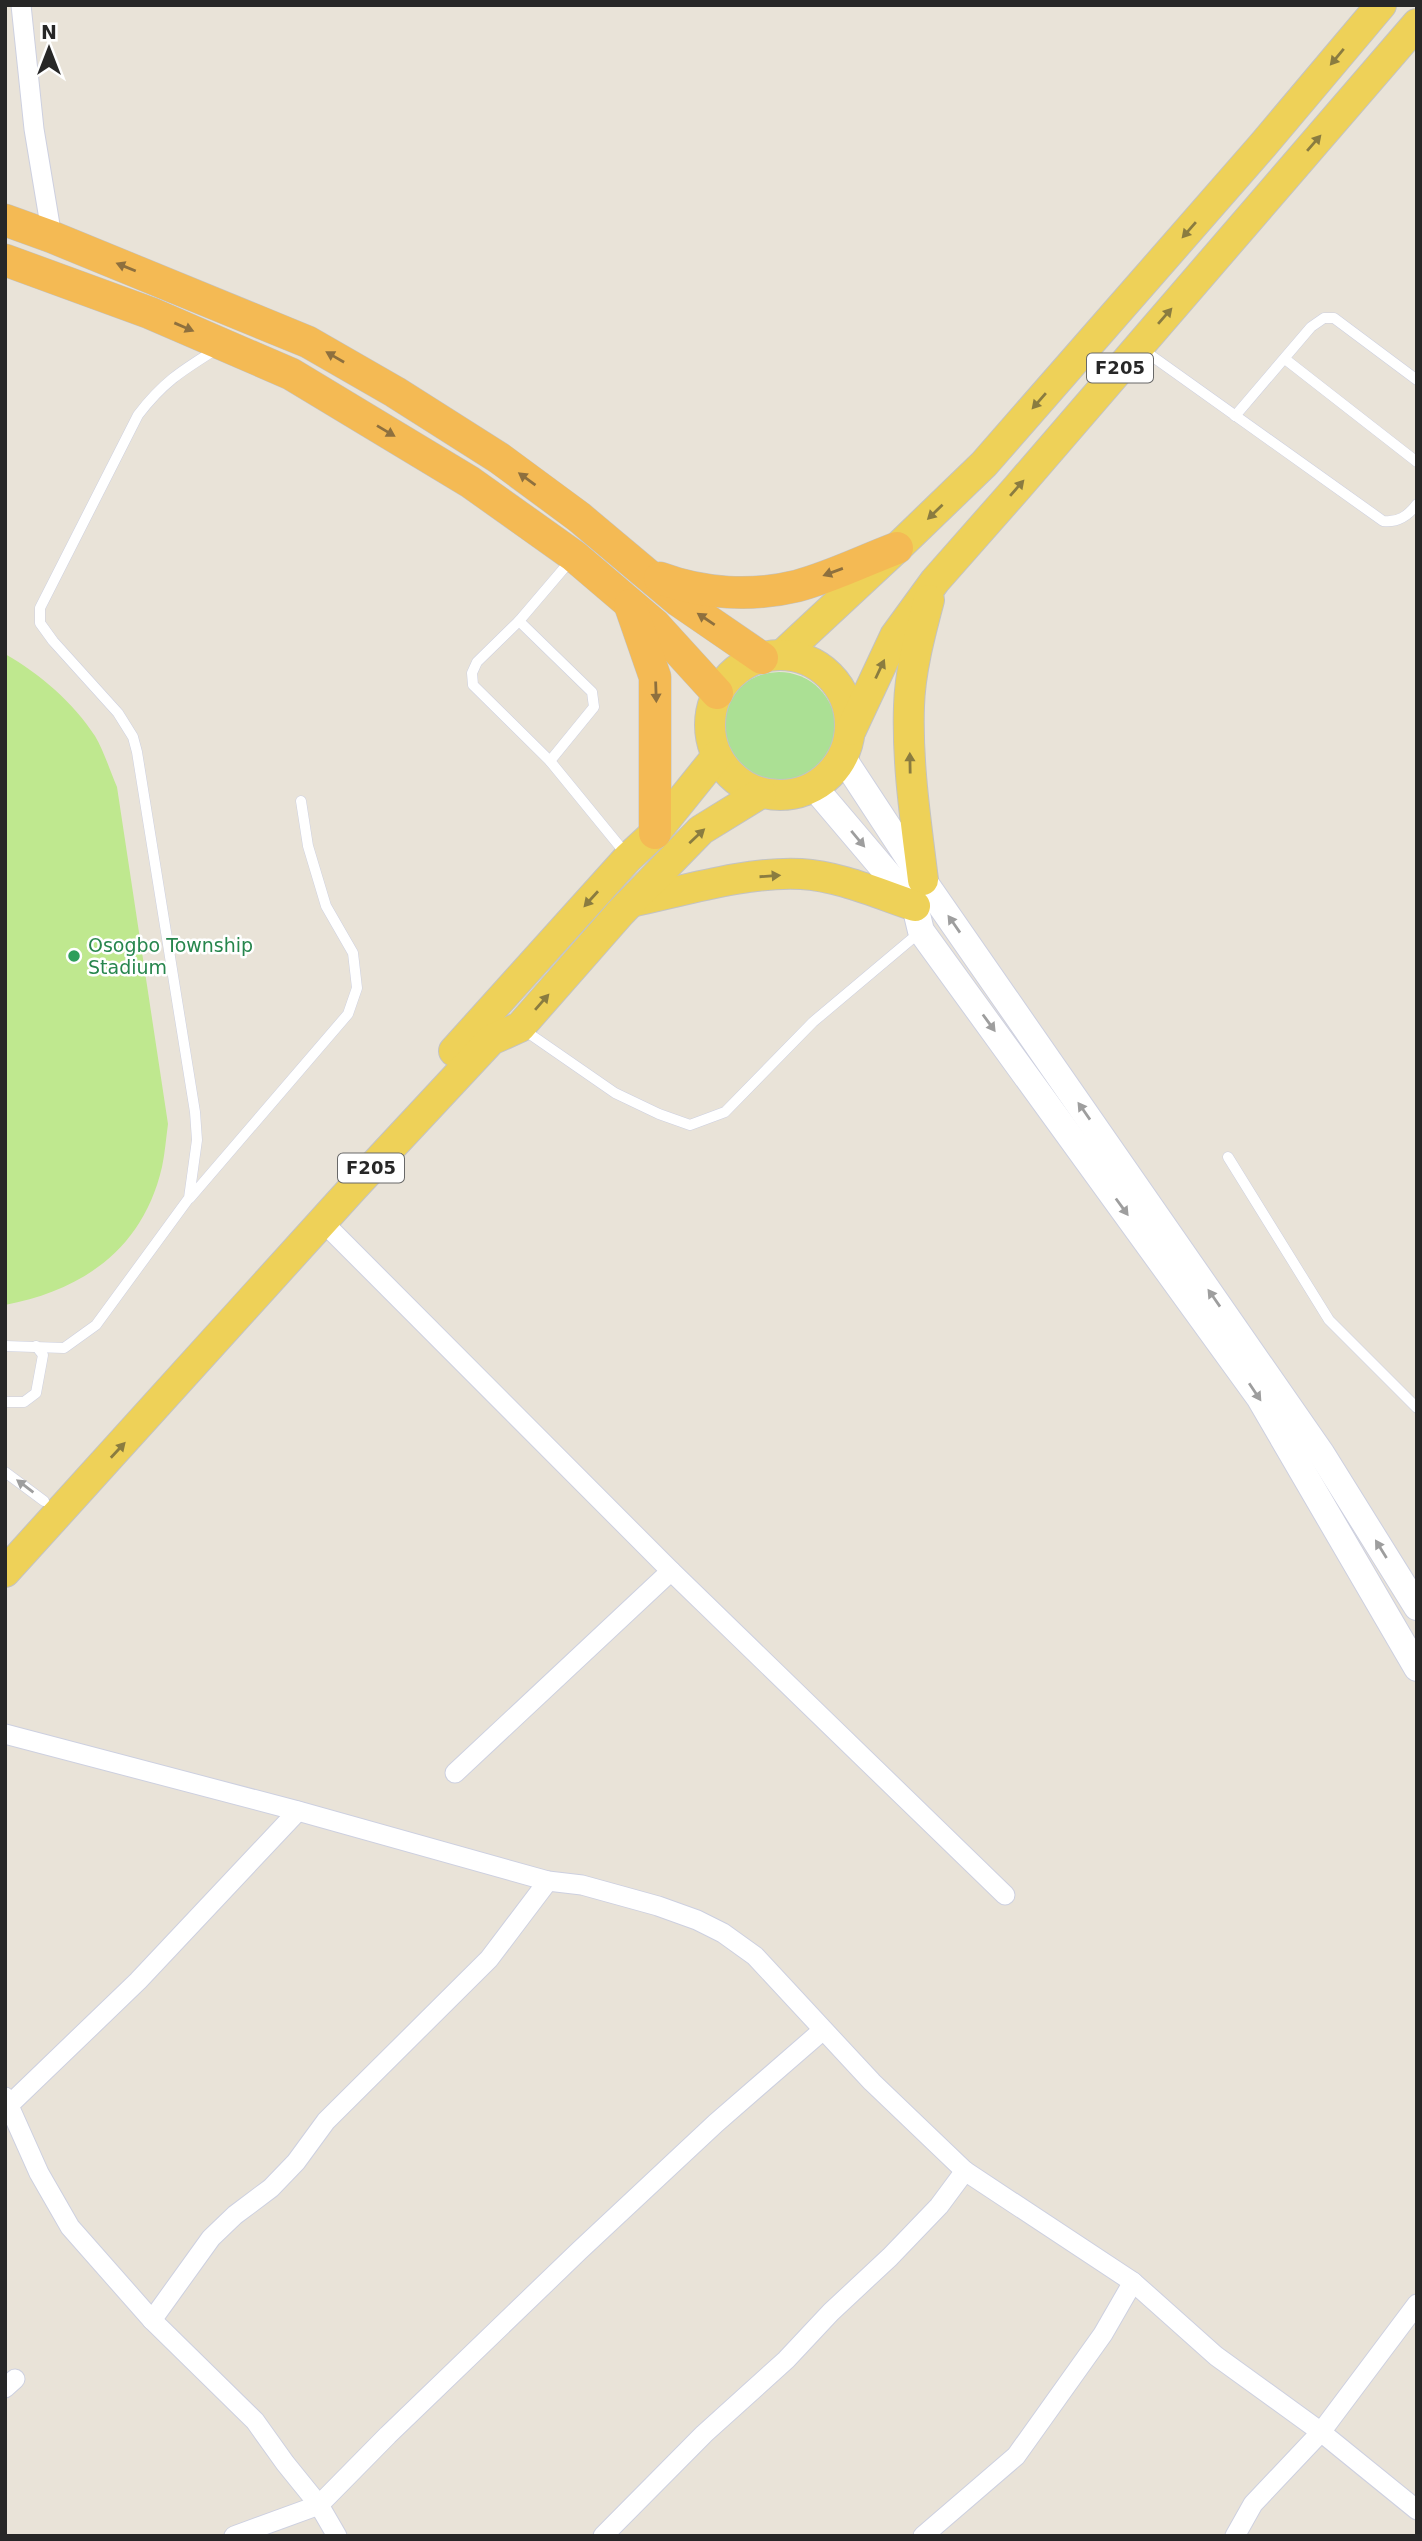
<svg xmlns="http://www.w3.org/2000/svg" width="1422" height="2541" font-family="'DejaVu Sans',sans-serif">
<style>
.green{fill:#abe094}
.pitch{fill:#bfe88f}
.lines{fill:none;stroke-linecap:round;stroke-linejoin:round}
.service-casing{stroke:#cdd0e0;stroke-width:11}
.minor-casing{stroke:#cdd0e0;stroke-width:21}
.secondary-casing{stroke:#cdd0e0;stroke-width:28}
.primary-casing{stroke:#c3c3c3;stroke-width:32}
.trunk-casing{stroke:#c3c3c3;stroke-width:33}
.service{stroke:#fff;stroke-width:10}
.minor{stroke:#fff;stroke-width:19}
.secondary{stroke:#fff;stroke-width:26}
.primary{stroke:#eed158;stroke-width:30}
.trunk{stroke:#f4ba54;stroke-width:32}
.oneway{fill:#8a7c40}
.oneway2{fill:#8e703e}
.oneway3{fill:#9e9e9e}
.leisure-dot{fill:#2e9e5b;stroke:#fff;stroke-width:2.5}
.labels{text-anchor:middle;stroke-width:5;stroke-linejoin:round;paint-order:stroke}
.shield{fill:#fff;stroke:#686868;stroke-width:2}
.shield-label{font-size:18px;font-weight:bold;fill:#272727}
.leisure-label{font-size:19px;fill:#27864d;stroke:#fff;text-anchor:start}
</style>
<rect width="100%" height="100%" fill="#e9e3d8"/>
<circle class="green" cx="779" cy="729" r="57"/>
<path class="pitch" d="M5,654C40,674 73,702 95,736C104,751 110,771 117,787L168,1124C166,1138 165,1153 162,1167C143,1249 83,1290 5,1305Z"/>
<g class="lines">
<g class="service-casing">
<g id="service">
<path d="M1142,349L1383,521C1398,523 1408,516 1417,504"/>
<polyline points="1285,359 1417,462"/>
<polyline points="1235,416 1311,327 1324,318 1334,318 1417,380"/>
<polyline points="571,560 519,621 477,662 472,673 473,685 550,761 626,854"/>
<polyline points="519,621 592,692 594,707 550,761"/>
<polyline points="524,1030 615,1093 659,1114 690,1125 725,1112 813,1022 920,932"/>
<polyline points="1228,1157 1329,1320 1417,1408"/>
<polyline points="190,1198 348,1014 357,988 353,953 326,906 308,846 301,801"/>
<path d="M5,1346L64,1348L96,1325L189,1198L197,1140L195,1112L137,752L133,737L118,713L53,641L40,623V608L138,415C164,381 183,370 218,348"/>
<polyline points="5,1402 24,1402 36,1393 43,1355 36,1346"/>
<polyline points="5,1472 44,1501"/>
</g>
</g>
<g class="minor-casing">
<g id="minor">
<polyline points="21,5 34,129 52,237"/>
<polyline points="323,1222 671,1571 1005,1895"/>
<polyline points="5,1734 298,1811 548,1881 582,1885 658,1906 697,1920 723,1933 755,1956 872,2082 965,2171 1133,2282 1216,2356 1321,2432 1417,2510"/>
<polyline points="455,1773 671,1571"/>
<polyline points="5,2097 39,2173 70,2227 152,2320 255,2421 285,2463 319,2505 337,2536"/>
<polyline points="5,2109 138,1981 298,1811"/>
<polyline points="152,2320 211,2238 235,2215 271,2188 296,2162 326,2121 489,1959 548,1881"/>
<polyline points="5,2388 15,2379"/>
<polyline points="234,2536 319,2505 388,2435 579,2251 716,2123 823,2030"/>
<polyline points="603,2536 704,2434 786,2360 831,2312 890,2257 939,2206 965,2171"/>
<polyline points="923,2536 1016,2456 1103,2334 1133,2282"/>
<polyline points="1235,2536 1253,2504 1321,2432 1417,2304"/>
</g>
</g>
<g class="secondary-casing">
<g id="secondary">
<polyline points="843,758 923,880 1321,1453 1417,1607"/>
<polyline points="814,787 915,906 921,931 1259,1397 1417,1668"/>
</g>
</g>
<g class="primary-casing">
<g id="primary">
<polyline points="782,655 897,548 984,464 1263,145 1381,5"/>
<circle cx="780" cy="725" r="70"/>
<polyline points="851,730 895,636 935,581 1017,488 1417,24"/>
<path d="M923,880C916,822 907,765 909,706C910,671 920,634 929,600"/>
<path d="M631,902C683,891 748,871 801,874C839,876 879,894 915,906"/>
<polyline points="454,1051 628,858 655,833 717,756"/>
<polyline points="5,1572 352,1189 491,1040 520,1027 621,912 701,830 761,793"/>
</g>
</g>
<g class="trunk-casing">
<g id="trunk">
<polyline points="5,220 52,237 308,342 395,392 499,458 579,517 679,601 762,658"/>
<polyline points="5,260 150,313 291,374 470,482 574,556 655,625 717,693"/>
<path d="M660,578C703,594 752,597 797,586C831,577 865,560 897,548"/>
<polyline points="630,605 655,677 655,833"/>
</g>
</g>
<use href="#service" class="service"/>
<use href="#minor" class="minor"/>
<use href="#secondary" class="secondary"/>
<use href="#primary" class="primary"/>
<use href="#trunk" class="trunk"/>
</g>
<defs><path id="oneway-solid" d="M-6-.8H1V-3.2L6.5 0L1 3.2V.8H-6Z" transform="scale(1.75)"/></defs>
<g class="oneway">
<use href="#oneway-solid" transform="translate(1337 57) rotate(130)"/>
<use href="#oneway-solid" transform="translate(1314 143) rotate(-49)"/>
<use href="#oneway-solid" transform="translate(1189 230) rotate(131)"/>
<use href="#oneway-solid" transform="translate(1165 316) rotate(-49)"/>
<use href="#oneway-solid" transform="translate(1039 401) rotate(131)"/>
<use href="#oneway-solid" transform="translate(1017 488) rotate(-49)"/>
<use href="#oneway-solid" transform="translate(935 512) rotate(136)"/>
<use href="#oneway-solid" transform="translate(880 669) rotate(-65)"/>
<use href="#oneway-solid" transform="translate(910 763) rotate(-91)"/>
<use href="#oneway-solid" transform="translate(697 836) rotate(-43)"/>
<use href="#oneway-solid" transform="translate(770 876) rotate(-4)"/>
<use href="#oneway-solid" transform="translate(591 899) rotate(132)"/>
<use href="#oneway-solid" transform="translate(542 1002) rotate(-49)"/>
<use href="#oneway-solid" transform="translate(118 1450) rotate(-47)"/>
</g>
<g class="oneway2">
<use href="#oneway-solid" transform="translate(126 267) rotate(-158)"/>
<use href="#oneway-solid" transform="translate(184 327) rotate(23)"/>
<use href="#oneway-solid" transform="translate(335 357) rotate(-150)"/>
<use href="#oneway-solid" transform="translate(386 431) rotate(31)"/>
<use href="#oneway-solid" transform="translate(527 479) rotate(-144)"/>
<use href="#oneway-solid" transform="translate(833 572) rotate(160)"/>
<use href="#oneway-solid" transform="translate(706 619) rotate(-146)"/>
<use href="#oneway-solid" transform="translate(656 692) rotate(88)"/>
</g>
<g class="oneway3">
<use href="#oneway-solid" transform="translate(858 839) rotate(50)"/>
<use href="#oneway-solid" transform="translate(954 924) rotate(-125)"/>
<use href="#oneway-solid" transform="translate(989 1023) rotate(54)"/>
<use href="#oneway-solid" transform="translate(1084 1111) rotate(-125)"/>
<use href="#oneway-solid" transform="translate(1122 1207) rotate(54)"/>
<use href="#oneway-solid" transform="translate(1214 1298) rotate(-125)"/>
<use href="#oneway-solid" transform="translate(1255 1392) rotate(56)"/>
<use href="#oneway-solid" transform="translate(25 1486) rotate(-143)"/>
<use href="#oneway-solid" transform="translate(1381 1549) rotate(-122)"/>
</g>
<circle class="leisure-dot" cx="74" cy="956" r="7"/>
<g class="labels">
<g class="shield">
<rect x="1087" y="353.5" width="66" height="29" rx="5"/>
<rect x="338" y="1153.5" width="66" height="29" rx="5"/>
</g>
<g class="shield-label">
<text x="1120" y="374">F205</text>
<text x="371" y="1174">F205</text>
</g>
<g class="leisure-label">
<text x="88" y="952">Osogbo Township<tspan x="88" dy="22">Stadium</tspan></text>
</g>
</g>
<rect width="1422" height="2541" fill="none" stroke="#272727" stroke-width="14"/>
<g transform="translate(49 49)" stroke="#ffffff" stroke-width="5" paint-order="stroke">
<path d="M0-5L12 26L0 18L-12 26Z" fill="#272727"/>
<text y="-10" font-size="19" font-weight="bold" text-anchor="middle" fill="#272727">N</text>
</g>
</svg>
